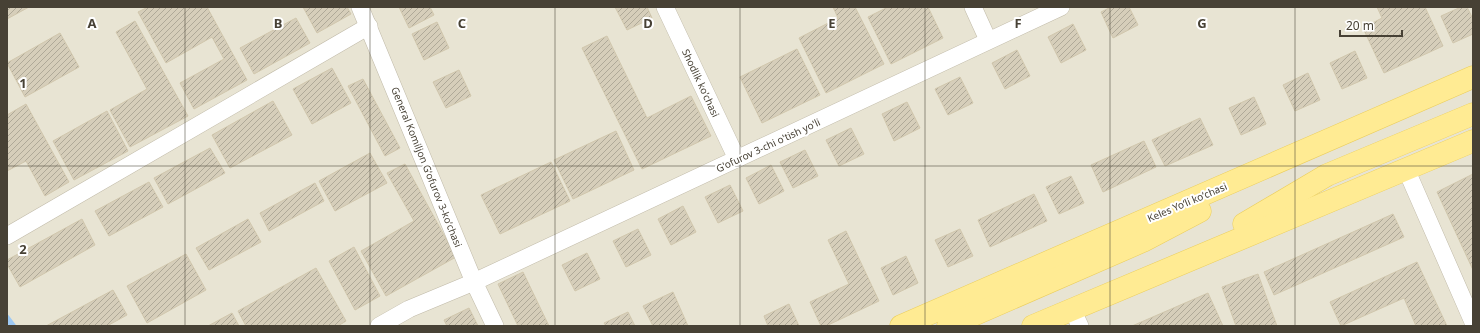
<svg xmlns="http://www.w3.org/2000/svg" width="1480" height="333" font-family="'Noto Sans',sans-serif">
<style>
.residential{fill:#e8e4d3}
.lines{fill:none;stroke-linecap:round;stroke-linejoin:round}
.stream{stroke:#9ec9f4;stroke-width:6}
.building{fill:url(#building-hatch);stroke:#d1c7ad}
.minor-casing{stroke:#c0baa8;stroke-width:18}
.primary-casing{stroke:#ebce5d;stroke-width:23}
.minor{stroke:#fff;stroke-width:17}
.primary{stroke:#ffeb93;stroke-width:22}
.grid{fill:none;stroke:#474135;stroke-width:1;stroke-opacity:0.55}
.labels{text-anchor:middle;stroke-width:4;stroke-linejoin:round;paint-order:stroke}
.street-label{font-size:10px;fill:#474135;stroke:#fff}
.grid-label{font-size:13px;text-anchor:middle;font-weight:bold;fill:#474135;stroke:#fff;stroke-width:4;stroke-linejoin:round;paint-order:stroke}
</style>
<defs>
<pattern id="building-hatch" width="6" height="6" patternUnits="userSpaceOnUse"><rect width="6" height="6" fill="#d6ceba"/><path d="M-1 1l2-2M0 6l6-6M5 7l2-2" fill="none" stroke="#afa998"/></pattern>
</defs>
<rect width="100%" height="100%" fill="#f4f1e6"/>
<rect class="residential" x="7" y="7" width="1466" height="319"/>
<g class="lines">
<polyline class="stream" points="7,318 13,326"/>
</g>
<g class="building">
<polygon points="7,7 29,7 7,19"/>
<polygon points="148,7 207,7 247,80 194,109 180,83 224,59 212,37 166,63 138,12"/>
<polygon points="303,7 347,7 351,14 317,33"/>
<polygon points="399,7 430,7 434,15 409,28"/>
<polygon points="615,7 647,7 652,18 627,30"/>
<polygon points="833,7 855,7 884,64 826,93 799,38 838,18"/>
<polygon points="888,7 928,7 943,38 891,64 868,17"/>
<polygon points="1111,7 1129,7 1138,25 1113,38 1101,12"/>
<polygon points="1377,7 1425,7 1443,46 1384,73 1363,28 1382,18"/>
<polygon points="1461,7 1467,7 1473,19 1473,34 1453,43 1441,16"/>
<polygon points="296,18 310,43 254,74 240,48"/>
<polygon points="135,21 188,116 130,147 110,110 147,89 116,32"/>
<polygon points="437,22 449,48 424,60 412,34"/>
<polygon points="1073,24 1086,50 1061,63 1048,37"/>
<polygon points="60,33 79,67 25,97 7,63"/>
<polygon points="607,36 647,118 691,96 711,136 642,169 582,48"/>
<polygon points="797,49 820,95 762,123 740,77"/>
<polygon points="1017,50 1030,76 1005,89 992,63"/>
<polygon points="1355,51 1367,78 1342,89 1330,63"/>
<polygon points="332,68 351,103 312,124 293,89"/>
<polygon points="459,70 471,96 446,108 433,82"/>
<polygon points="1308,73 1320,100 1295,111 1283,85"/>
<polygon points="960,77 973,103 948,115 935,89"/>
<polygon points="363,79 400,148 385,156 348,86"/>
<polygon points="1254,97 1266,124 1241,135 1229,108"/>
<polygon points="273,101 292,135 230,168 212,135"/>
<polygon points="907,102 920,128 894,141 882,114"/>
<polygon points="26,104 69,182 45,196 26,161 7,171 7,115"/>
<polygon points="107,111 128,151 74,180 53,141"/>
<polygon points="1200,118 1213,145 1165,166 1152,140"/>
<polygon points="851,128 864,154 839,166 826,140"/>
<polygon points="616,131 634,170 573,199 554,160"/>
<polygon points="1144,141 1156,167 1103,192 1091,165"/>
<polygon points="210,148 225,173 168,204 154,178"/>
<polygon points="805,150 818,176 793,188 780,162"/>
<polygon points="370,153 387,183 335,211 319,181"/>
<polygon points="551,162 570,201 500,234 481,195"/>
<polygon points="405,164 456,257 386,296 361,251 414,221 387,173"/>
<polygon points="771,165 784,191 759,204 746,178"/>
<polygon points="1473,174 1473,270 1437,192"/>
<polygon points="1071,176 1084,203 1059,214 1046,187"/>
<polygon points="149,182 163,207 109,236 95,211"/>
<polygon points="315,183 324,201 269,231 260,213"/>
<polygon points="730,185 743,211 718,223 705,197"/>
<polygon points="1034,194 1047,221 990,247 978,220"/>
<polygon points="683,206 696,232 671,245 658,219"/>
<polygon points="1393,214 1404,237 1274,295 1264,272"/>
<polygon points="82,219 95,245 20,287 7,264 7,260"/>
<polygon points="248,219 261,242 209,270 196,248"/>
<polygon points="638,229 651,255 626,267 613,241"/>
<polygon points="960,229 973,256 948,267 935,240"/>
<polygon points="846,231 879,301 826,326 821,326 810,302 849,284 828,240"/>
<polygon points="354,247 380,296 355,310 329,261"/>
<polygon points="587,253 600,279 575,291 562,265"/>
<polygon points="186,254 206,290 147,323 127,286"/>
<polygon points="906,256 918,283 893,295 881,268"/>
<polygon points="1417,262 1447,326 1416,326 1404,298 1341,326 1330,302"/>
<polygon points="316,268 346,321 338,326 246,326 238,311"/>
<polygon points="523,272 549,326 518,326 498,284"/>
<polygon points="1258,274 1277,326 1236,326 1222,287"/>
<polygon points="113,290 127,315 107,326 46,326"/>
<polygon points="673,292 688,326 653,326 643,306"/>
<polygon points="1208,293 1223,326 1132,326"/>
<polygon points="789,304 799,326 768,326 764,316"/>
<polygon points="469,308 478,326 447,326 444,320"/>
<polygon points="628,312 635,326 606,326 604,323"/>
<polygon points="232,313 239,326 208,326"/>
</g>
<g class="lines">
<g class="minor-casing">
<g id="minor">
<polyline points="360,7 474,282 495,326"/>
<polyline points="665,7 737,159"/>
<polyline points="973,7 988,40"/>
<polyline points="1406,169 1473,322"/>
<polyline points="7,236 369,26"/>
<polyline points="1072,309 1080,326"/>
<polyline points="379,326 409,309 474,282 1061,7"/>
</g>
</g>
<g class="primary-casing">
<g id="primary">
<polyline points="1244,224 1327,175 1473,114"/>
<polyline points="901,326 1473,77"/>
<polyline points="948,326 1143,241 1200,211"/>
<polyline points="1033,326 1473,141"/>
</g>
</g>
<use href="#minor" class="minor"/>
<use href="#primary" class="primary"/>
</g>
<path class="grid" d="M185,7V326M370,7V326M555,7V326M740,7V326M925,7V326M1110,7V326M1295,7V326M7,166H1473"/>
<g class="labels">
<g class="street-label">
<text transform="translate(701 83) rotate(65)" y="4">Shodlik ko'chasi</text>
<text transform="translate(768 145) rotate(-25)" y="4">G'ofurov 3-chi o'tish yo'li</text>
<text transform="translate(427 167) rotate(68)" y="4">General Komiljon Gʻofurov 3-koʻchasi</text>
<text transform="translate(1187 202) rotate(-23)" y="4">Keles Yoʻli koʻchasi</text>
</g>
</g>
<g class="grid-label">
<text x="92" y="28">A</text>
<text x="278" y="28">B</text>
<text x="462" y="28">C</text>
<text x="648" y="28">D</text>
<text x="832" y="28">E</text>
<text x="1018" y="28">F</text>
<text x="1202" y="28">G</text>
<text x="23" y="88">1</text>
<text x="23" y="254">2</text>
</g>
<rect width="1480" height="333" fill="none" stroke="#474135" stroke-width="16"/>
<path d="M1340 30v6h62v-6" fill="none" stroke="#474135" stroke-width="2"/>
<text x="1346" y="30" font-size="12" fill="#474135" stroke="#ffffff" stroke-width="3" paint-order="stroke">20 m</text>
</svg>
